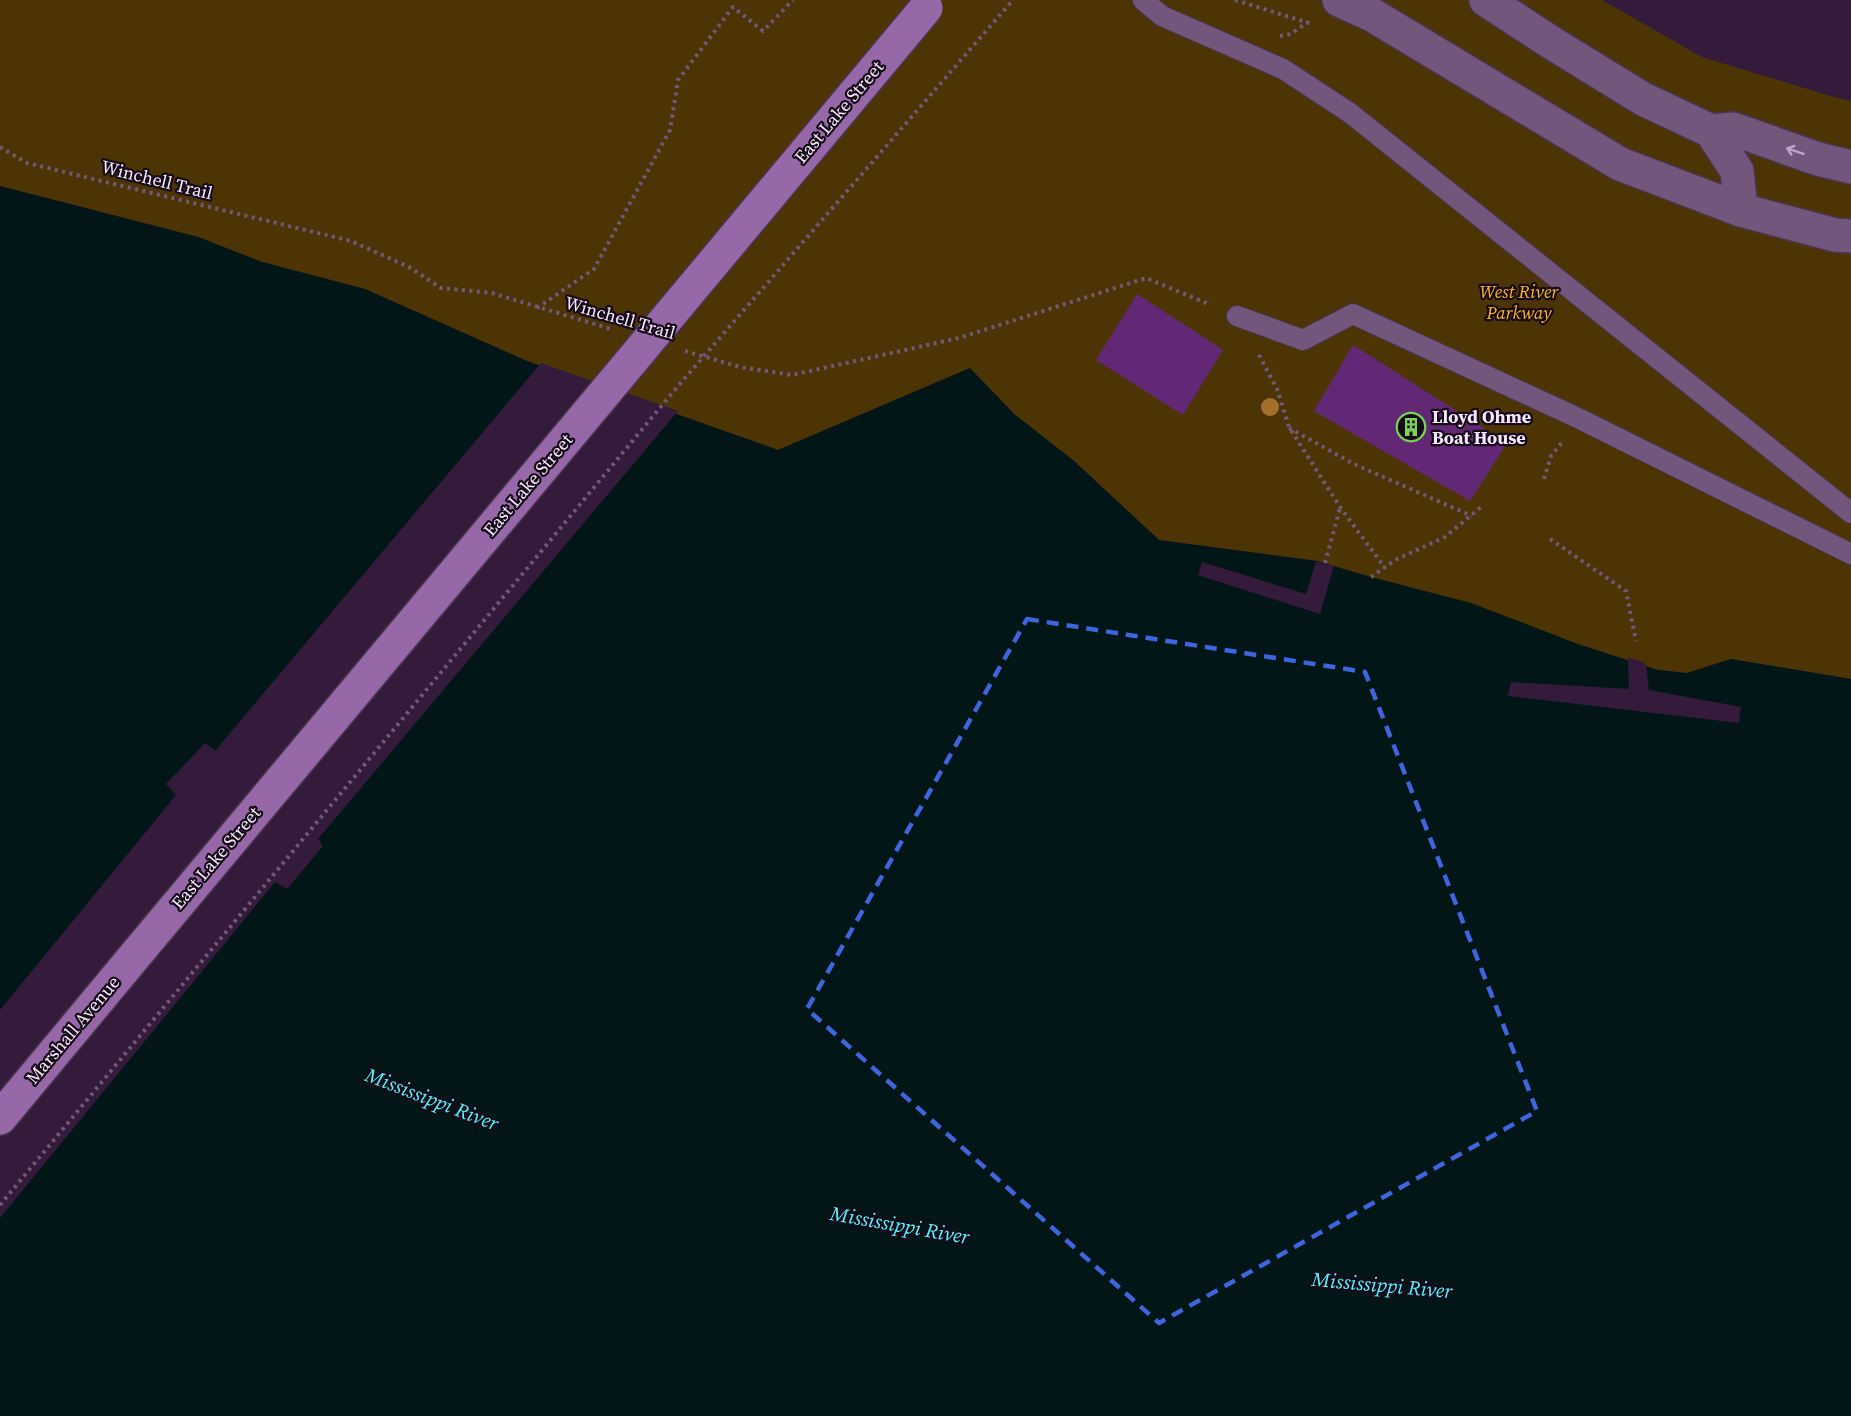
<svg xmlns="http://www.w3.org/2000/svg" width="1851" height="1416" font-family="'Source Serif 4',serif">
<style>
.park{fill:#4d3405}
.water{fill:#031617}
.pier{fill:#341b3c}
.building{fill:#632875}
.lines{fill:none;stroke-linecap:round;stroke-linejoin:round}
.service-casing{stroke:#4b3652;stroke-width:22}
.minor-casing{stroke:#4b3652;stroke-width:36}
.primary-casing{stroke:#4b3652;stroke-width:36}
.path{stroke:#705a78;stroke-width:4;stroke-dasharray:3 4.5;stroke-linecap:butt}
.service{stroke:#72567c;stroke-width:20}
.minor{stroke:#72567c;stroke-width:33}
.primary{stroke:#9768a7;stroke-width:33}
.primary-bridge-casing{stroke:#4b3652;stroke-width:36;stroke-linecap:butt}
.path-bridge{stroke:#705a78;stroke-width:4;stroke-dasharray:3 4.5;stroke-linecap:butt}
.primary-bridge{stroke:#9768a7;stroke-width:33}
.tree{fill:#a36f2c}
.oneway{stroke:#bba6c3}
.marked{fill:none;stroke:#3e65de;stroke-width:4.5;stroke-dasharray:12 8;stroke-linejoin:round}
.labels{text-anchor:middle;stroke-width:4.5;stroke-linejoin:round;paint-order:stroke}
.street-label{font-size:18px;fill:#f7e7fd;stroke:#160b19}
.park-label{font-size:18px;font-style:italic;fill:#feb31e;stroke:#160b19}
.poi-label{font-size:18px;font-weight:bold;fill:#f7e7fd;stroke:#160b19;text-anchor:start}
.water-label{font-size:20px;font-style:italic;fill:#53f6fa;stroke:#160b19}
</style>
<rect width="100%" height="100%" fill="#341b3c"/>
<polygon class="park" points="0,0 1602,0 1702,57 1827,95 1851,101 1851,679 1731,659 1687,673 1658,670 1317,561 1159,540 1074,461 1014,414 970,368 778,450 527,361 365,289 262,262 198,237 0,186"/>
<polygon class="water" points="0,186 198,237 262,262 365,289 527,361 778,450 970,368 1014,414 1074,461 1159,540 1317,561 1371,577 1471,603 1578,644 1658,670 1687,673 1731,659 1851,679 1851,1416 0,1416"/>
<g class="pier">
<polygon points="541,363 678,411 318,839 323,846 287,889 275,882 0,1218 0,1010 176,795 166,784 205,743 215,751"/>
<polygon points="1316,561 1334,566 1320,614 1198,575 1202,562 1306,594"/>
<polygon points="1628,657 1646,663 1649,690 1741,707 1739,723 1508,696 1511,682 1629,689"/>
</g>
<g class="building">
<polygon points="1137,294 1223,350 1183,415 1096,360"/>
<polygon points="1353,345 1507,443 1470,501 1314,411"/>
</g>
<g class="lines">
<g class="service-casing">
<g id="service">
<polyline points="1143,0 1162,16 1283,69 1350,113 1851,513"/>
<polyline points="1237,316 1303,340 1353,314 1580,419 1851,554"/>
</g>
</g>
<g class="minor-casing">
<g id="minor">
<polyline points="1339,0 1374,16 1620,164 1741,210 1835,235 1851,236"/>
<polyline points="1486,0 1552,43 1643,99 1711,131 1733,129 1818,159 1851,167"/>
<polyline points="1711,131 1737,171 1741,210"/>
</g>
</g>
<g class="primary-casing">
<polyline id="primary" points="0,1118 123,970"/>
</g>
<g class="path">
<polyline points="1235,0 1312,24"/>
<polyline points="1280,36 1291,34 1308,22"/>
<polyline points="0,147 27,163 351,241 409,267 441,288 492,293 611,329"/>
<polyline points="537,308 594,269 670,130 678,80 733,7 763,31 793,0"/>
<polyline points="685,351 740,367 792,375 959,338 1146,278 1211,305"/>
<polyline points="1259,355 1277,389 1289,427 1340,507 1385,568"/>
<polyline points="1289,428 1354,464 1472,516"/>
<polyline points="1544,479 1551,456 1563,441"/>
<polyline points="1550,539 1626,591 1636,641"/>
<polyline points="1325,563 1340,508"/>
<polyline points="1371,577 1395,560 1445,537 1481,507"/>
</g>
<use href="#service" class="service"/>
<use href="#minor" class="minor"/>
<use href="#primary" class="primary"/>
<g class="primary-bridge-casing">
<polyline id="primary-bridge" points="123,970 926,8"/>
</g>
<polyline class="path-bridge" points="0,1205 678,386 1013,0"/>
<use href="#primary-bridge" class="primary-bridge"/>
</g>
<circle class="tree" cx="1270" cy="407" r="9"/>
<defs><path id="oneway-shaft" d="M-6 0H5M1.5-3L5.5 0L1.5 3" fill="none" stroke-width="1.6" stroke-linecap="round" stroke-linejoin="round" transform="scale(1.5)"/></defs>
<use class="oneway" href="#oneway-shaft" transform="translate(1795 151) rotate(-161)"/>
<path class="marked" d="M1027,619L1365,672L1537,1111L1159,1323L807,1009Z"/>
<defs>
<g id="building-ring" transform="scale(1.5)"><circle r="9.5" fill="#160b19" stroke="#7bd156" stroke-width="1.5"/><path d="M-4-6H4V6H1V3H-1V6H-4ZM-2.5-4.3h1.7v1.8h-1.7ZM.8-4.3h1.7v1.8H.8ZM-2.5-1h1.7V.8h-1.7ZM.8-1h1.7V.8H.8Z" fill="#7bd156"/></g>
</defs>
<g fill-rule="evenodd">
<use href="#building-ring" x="1411" y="427"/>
</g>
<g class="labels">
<g class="street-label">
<text transform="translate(839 112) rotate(-50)" y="6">East Lake Street</text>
<text transform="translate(157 180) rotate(14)" y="6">Winchell Trail</text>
<text transform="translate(620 318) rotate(16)" y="6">Winchell Trail</text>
<text transform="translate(528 485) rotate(-50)" y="6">East Lake Street</text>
<text transform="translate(216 858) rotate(-50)" y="6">East Lake Street</text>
<text transform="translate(73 1030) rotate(-50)" y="6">Marshall Avenue</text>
</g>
<g class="park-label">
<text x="1519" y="298">West River<tspan x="1519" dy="21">Parkway</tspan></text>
</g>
<g class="poi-label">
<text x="1432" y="423">Lloyd Ohme<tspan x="1432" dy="21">Boat House</tspan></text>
</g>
<g class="water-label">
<text transform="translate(432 1099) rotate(21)" y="7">Mississippi River</text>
<text transform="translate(900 1225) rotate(10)" y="7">Mississippi River</text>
<text transform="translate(1382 1285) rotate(5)" y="7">Mississippi River</text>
</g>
</g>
</svg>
